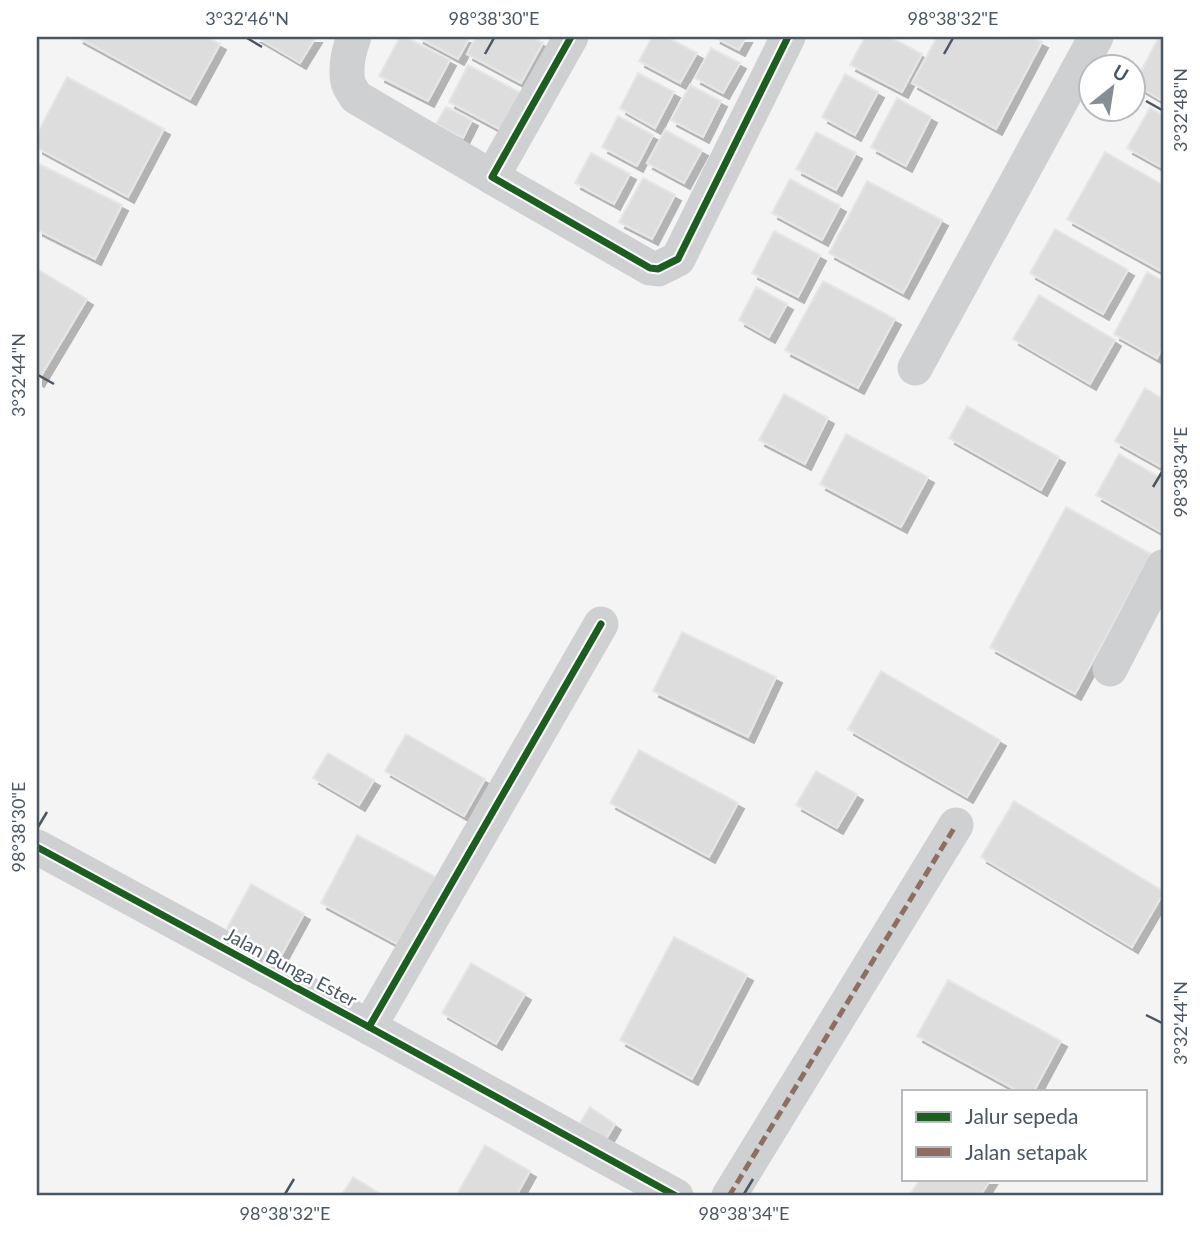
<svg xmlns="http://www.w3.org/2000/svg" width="1200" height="1233" font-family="Lato,sans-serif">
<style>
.building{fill:#ddddde;stroke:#e5e6e7;stroke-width:2;filter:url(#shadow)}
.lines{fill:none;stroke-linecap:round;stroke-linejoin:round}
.street{stroke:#ced0d2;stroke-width:35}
.quiet{stroke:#8d6e63;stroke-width:5;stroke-dasharray:10 5;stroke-linecap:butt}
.cycleway-casing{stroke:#fff;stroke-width:11}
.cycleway{stroke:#1b5e20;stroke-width:7}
.ticks{fill:none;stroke:#4a5661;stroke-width:2.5}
.labels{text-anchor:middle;stroke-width:5;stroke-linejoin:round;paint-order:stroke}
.street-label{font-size:19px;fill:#4a5661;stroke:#fff}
.neatline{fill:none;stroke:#4a5661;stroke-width:2.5}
.ticks-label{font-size:18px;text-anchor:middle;fill:#4a5661}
</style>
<defs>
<filter id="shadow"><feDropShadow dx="6" dy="6" stdDeviation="0" flood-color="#0004"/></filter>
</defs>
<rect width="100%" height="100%" fill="#f4f4f4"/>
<g class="building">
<polygon points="77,37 207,37 220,44 190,99"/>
<polygon points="256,37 316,37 300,63"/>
<polygon points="400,37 406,37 450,60 428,101 379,76"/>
<polygon points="417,37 470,37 458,59"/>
<polygon points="476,37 532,37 543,43 521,83 467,54"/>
<polygon points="652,37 667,37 697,53 680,83 639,61"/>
<polygon points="714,37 746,37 739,50"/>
<polygon points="865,37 890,37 922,54 902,92 850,65"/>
<polygon points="937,37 1032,37 1042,42 996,129 912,83"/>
<polygon points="1159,37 1163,37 1163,101 1134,84"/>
<polygon points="711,48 740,63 723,93 695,78"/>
<polygon points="468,65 525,95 505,132 449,102"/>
<polygon points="638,73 674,92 655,128 620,108"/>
<polygon points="845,74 878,92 855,135 822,117"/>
<polygon points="67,77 164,129 128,197 37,148 37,134"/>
<polygon points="690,85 721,101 703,137 671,120"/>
<polygon points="897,98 931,117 906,166 871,147"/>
<polygon points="446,107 472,120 463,138 436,124"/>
<polygon points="1150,108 1163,115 1163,168 1127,148"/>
<polygon points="618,116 653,135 637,166 602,147"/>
<polygon points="665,130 702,150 684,183 647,163"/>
<polygon points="816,132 856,153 836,190 796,169"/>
<polygon points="1105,152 1163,185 1163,272 1067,219"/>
<polygon points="591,153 630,174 614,204 575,183"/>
<polygon points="37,163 122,205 95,259 37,230"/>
<polygon points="643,178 675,195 652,239 619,222"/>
<polygon points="790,179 840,206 822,240 772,213"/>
<polygon points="867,181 942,220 903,293 829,253"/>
<polygon points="1055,229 1128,270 1103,314 1030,273"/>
<polygon points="774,231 820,255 798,297 752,273"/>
<polygon points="37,269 87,299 38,381 37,380"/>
<polygon points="1147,272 1163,281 1163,346 1157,358 1114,334"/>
<polygon points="823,281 895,319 858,388 785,350"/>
<polygon points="756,287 787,304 769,337 739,320"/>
<polygon points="1039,295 1115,340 1090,384 1013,339"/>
<polygon points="1145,388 1163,399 1163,468 1115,441"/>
<polygon points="784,394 828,418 805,464 759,440"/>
<polygon points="967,406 1059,457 1041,490 949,438"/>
<polygon points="846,434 928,477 901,527 820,484"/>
<polygon points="1119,454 1163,479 1163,533 1096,495"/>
<polygon points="1066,507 1151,554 1075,694 990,647"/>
<polygon points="682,632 776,677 748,737 653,691"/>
<polygon points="881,671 1000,740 967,797 848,729"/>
<polygon points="406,734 485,779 464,816 385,771"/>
<polygon points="639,750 738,803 709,857 610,803"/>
<polygon points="328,753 374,780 359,805 313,778"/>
<polygon points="816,771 857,794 837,828 796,805"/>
<polygon points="1014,801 1163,891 1163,894 1132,947 981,857"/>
<polygon points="357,835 436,877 399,945 321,903"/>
<polygon points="251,884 304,914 280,958 227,928"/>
<polygon points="674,937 747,975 692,1079 620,1040"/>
<polygon points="471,963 525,994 496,1044 442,1013"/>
<polygon points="948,980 1061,1041 1034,1091 1018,1091 917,1036"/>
<polygon points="590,1107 615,1124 606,1139 580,1123"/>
<polygon points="485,1145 530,1171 516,1196 456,1196"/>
<polygon points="353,1177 384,1196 341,1196"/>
<polygon points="920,1179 991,1179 980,1196 909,1196"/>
</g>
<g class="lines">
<g class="street">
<path d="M354,37C349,50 345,67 348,82C349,87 353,92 356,97L492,177"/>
<polyline points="571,37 492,177 650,268 658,269 678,259 788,37"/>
<polyline points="915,368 1096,37"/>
<polyline points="1110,669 1163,567"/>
<polyline points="37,847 369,1027 676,1196"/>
<polyline points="369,1027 601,624"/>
<polyline points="729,1196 956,825"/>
</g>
<polyline class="quiet" points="729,1196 956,825"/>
<g class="cycleway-casing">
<g id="cycleway">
<polyline points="571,37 492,177 650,268 658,269 678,259 788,37"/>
<polyline points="37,847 369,1027 676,1196"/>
<polyline points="369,1027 601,624"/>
</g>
</g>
<use href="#cycleway" class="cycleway"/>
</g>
<path class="ticks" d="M247,38L262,47M485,54L494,38M944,54L953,38M1146,101L1162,110M38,375L54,384M1153,487L1162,472M38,827L47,812M1146,1015L1162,1023M285,1194L294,1179M744,1194L753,1179"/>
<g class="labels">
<g class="street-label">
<text transform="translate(291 967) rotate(28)" y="7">Jalan Bunga Ester</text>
</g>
</g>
<rect width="1200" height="1233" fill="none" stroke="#ffffff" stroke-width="77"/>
<rect x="902" y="1090" width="245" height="91" fill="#ffffff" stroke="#b7bbc0" stroke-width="2"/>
<rect x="916" y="1112" width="35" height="10" fill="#1b5e20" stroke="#b7bbc0" stroke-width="2"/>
<text x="965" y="1124" font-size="21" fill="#4a5661">Jalur sepeda</text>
<rect x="916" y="1147" width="35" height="10" fill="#8d6e63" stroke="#b7bbc0" stroke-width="2"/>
<text x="965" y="1160" font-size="21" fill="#4a5661">Jalan setapak</text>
<g transform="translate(1112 88) rotate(30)"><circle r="33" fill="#ffffff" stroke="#b7bbc0" stroke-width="2"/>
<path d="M0-5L12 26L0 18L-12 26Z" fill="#868d94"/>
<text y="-10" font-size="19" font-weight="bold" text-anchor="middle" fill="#4a5661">U</text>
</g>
<rect x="38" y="38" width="1124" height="1156" class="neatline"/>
<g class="ticks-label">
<text x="247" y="25">3°32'46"N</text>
<text x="494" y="25">98°38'30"E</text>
<text x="953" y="25">98°38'32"E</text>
<text transform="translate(1181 110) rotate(-90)" y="6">3°32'48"N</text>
<text transform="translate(19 375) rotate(-90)" y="6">3°32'44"N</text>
<text transform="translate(1181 472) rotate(-90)" y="6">98°38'34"E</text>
<text transform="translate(19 827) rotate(-90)" y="6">98°38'30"E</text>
<text transform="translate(1181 1023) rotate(-90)" y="6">3°32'44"N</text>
<text x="285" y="1220">98°38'32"E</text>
<text x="744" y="1220">98°38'34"E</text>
</g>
</svg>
